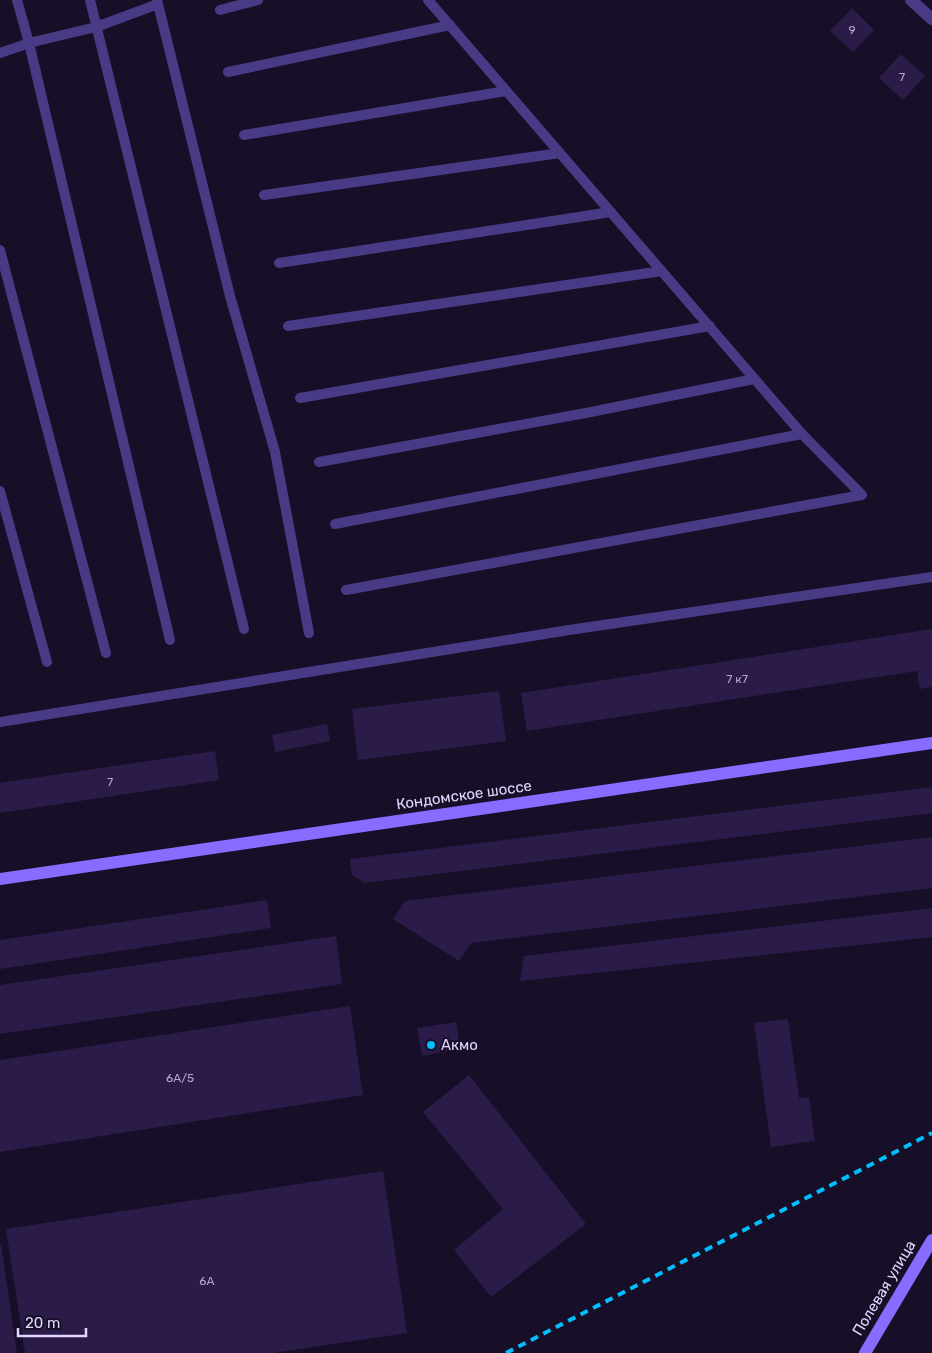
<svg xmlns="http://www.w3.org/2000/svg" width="932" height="1353" font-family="Rubik,sans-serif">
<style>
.building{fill:#2b1b48}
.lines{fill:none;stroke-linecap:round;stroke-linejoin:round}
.lane{stroke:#493a86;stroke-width:10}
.street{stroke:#493a86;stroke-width:12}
.secondary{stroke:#876cff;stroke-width:12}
.rail{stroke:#01beff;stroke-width:4;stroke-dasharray:8 6;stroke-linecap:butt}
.poi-dot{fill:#01beff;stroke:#170f27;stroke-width:2}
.labels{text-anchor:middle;stroke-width:4;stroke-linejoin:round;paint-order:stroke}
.number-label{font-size:12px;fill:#b4a6d1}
.street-label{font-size:15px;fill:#e1d5ff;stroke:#170f27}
.poi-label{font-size:15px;fill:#e1d5ff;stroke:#170f27;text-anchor:start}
</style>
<rect width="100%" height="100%" fill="#170f27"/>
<g class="building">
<polygon points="852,8 874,30 853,52 830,31"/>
<polygon points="901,54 925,76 903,100 879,78"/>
<polygon points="932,629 932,687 920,689 917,671 527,731 521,693"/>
<polygon points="499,691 506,741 358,760 352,709"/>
<polygon points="327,724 330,741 275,752 272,735"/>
<polygon points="215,751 219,780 0,813 0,783"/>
<polygon points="932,787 932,813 365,883 352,875 350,859"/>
<polygon points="932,837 932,888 471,943 459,961 393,919 405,901"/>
<polygon points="267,900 271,928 0,969 0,940"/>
<polygon points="932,908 932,937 520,981 524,956"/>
<polygon points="336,936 342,984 0,1034 0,985"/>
<polygon points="350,1006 363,1095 0,1152 0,1060"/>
<polygon points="788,1019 799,1098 809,1097 815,1141 771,1147 754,1023"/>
<polygon points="456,1022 460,1048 422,1056 417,1028"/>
<polygon points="469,1075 586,1224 491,1297 454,1250 503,1209 423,1112"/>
<polygon points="383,1171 407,1333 273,1353 25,1353 6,1229"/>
<polygon points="0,1244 1,1244 17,1353 0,1353"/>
</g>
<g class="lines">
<g class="lane">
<polyline points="17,0 29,43 170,640"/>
<polyline points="90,0 244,629"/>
<polyline points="158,4 230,296 275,452 309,633"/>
<polyline points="220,10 258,0"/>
<polyline points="0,53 29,43 96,27 158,4 157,0"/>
<polyline points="228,72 450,25"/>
<polyline points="244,135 506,91"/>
<polyline points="264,195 560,153"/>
<polyline points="0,250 106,653"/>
<polyline points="279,263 611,212"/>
<polyline points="288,326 662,271"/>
<polyline points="300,398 710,326"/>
<polyline points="319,462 591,412 754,379"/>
<polyline points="0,491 47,662"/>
<polyline points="335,524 802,434"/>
<polyline points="346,590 862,495 802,434 428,0"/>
<polyline points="0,722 569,630 932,577"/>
</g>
<polyline class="street" points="911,0 932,19"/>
<g class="secondary">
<polyline points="0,879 932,743"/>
<polyline points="865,1353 932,1240"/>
</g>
<polyline class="rail" points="506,1353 932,1133"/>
</g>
<circle class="poi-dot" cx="431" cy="1045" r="5"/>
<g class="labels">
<g class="number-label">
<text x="852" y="34">9</text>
<text x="902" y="81">7</text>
<text x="737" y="683">7 к7</text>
<text x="110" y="786">7</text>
<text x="180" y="1082">6А/5</text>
<text x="207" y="1285">6А</text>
</g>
<g class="street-label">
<text transform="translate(464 795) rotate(-8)" y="5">Кондомское шоссе</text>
<text transform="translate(884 1288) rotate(-59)" y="5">Полевая улица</text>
</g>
<g class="poi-label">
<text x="441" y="1050">Акмо</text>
</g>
</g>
<path d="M18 1328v8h68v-8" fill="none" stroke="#e1d5ff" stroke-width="2.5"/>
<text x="25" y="1328" font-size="15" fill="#e1d5ff" stroke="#170f27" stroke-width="4" paint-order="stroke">20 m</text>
</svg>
